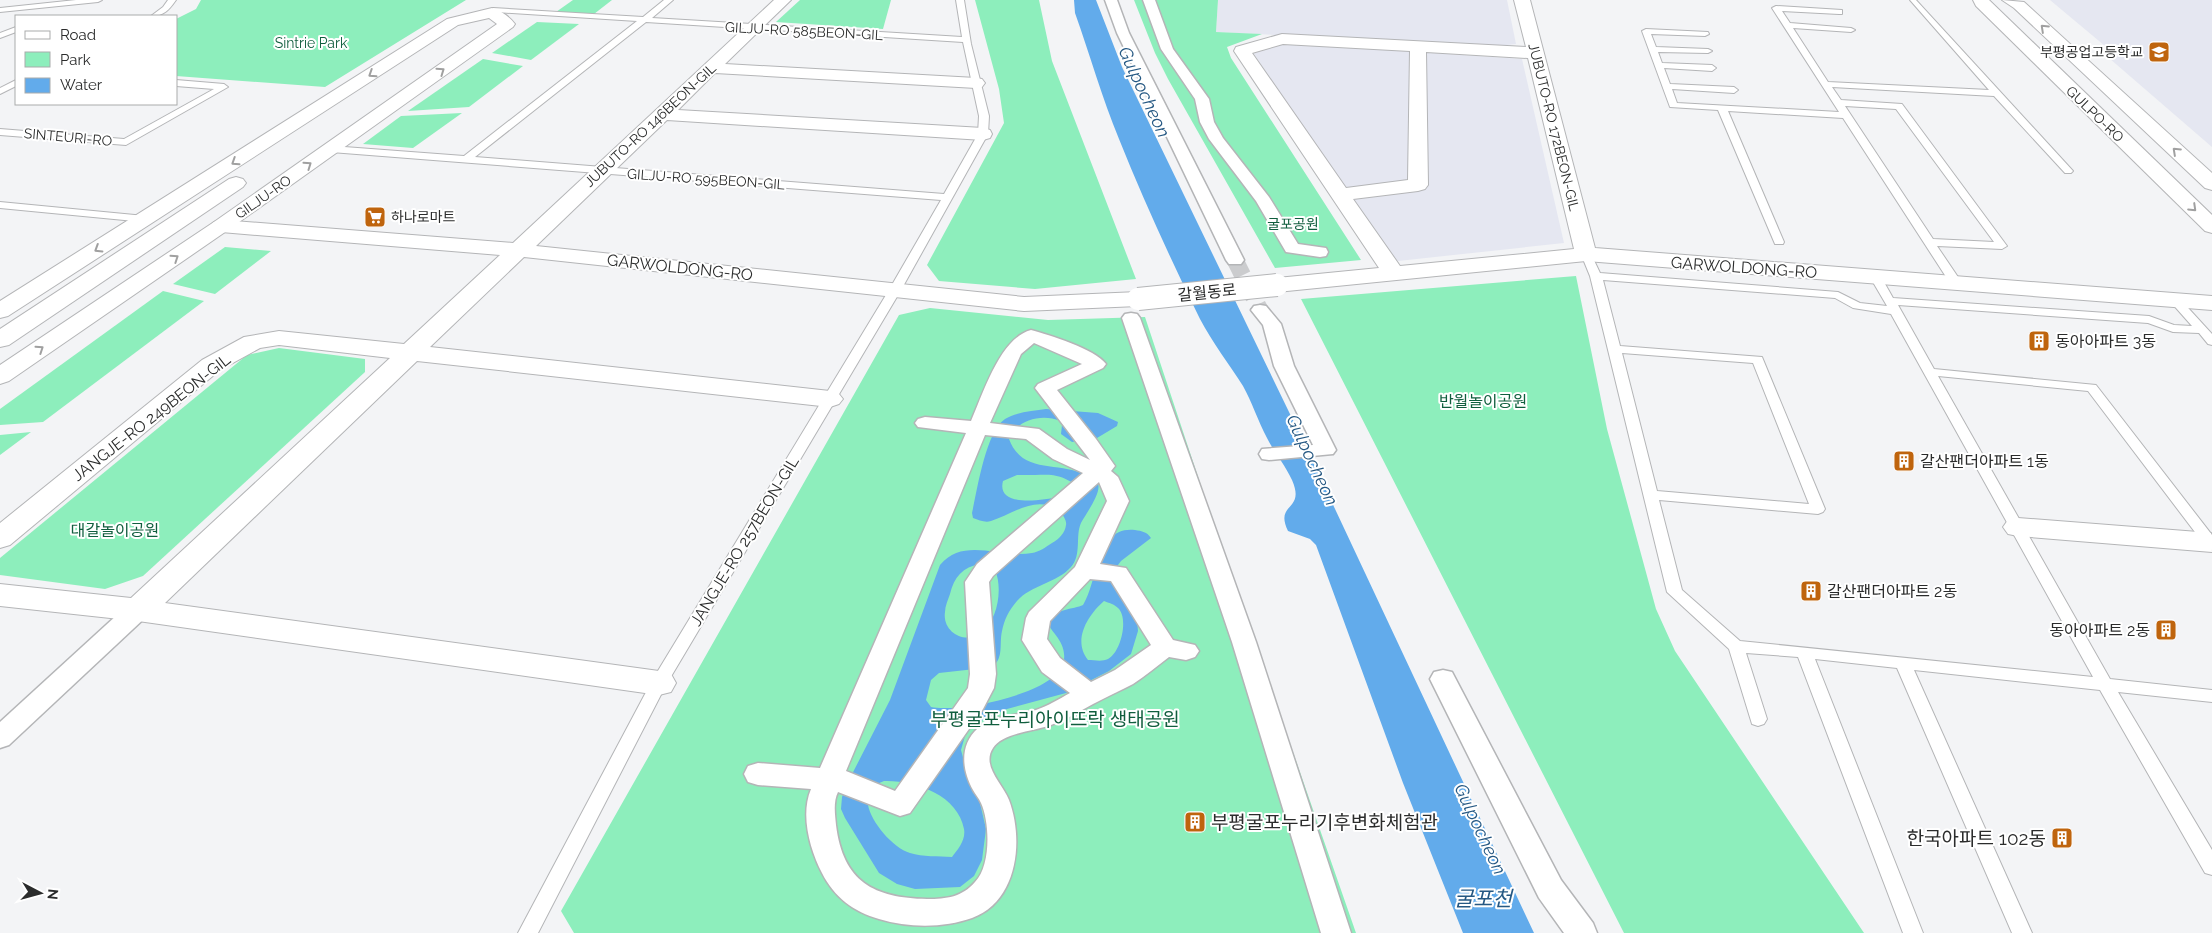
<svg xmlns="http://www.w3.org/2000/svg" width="2212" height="933" font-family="Raleway,'Noto Sans KR',sans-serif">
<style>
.built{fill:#e5e7f1}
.green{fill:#8deebc}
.water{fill:#62abeb;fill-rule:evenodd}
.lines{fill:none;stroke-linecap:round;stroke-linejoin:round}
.pedestrian-tunnel{stroke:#cbccce;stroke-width:17;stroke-dasharray:17 8;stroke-linecap:butt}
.service-casing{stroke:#b4b5b7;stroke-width:2}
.pedestrian-casing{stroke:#b4b5b7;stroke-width:3}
.minor-casing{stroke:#b4b5b7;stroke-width:2}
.secondary-casing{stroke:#b4b5b7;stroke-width:2}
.service{fill:#fff;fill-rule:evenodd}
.pedestrian{fill:#fff;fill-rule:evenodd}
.minor{fill:#fff;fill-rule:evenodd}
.secondary{fill:#fff;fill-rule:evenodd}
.minor-bridge-casing{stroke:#b4b5b7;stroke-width:24;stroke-linecap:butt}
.minor-bridge{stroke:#fff;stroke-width:22}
.oneway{stroke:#a0a0a0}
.labels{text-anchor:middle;stroke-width:4;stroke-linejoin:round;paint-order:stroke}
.far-street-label{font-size:14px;fill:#2b2c2c;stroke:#fff}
.far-park-label{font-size:14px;fill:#105e3e;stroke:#fff}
.far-poi-label{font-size:14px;fill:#2b2c2c;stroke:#fff;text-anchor:end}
.street-label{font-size:16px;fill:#2b2c2c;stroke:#fff}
.poi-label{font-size:16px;fill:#2b2c2c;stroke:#fff;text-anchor:start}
.park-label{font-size:16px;fill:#105e3e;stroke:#fff}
.water-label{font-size:18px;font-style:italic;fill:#255883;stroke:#fff}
.near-park-label{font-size:19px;fill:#105e3e;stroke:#fff}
.near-poi-label{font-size:19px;fill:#2b2c2c;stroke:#fff;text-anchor:start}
.near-water-label{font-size:21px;font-style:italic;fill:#255883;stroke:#fff}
</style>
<rect width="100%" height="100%" fill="#f3f4f6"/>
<g class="built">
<polygon points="1218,0 1507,0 1516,44 1498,46 1216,32"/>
<polygon points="2050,0 2212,0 2212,147 2109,58 2105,46"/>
<polygon points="1287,43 1522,59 1564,243 1389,262 1252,51"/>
</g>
<g class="green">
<polygon points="201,0 466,0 325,87 176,76 176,19 196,9"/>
<polygon points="573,0 612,0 594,14 556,12"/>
<polygon points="800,0 891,0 883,29 776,22"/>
<polygon points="975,0 1039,0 1052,61 1136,279 1035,289 939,281 927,265 1004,123 999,89"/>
<polygon points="1134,0 1218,0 1216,32 1262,34 1227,47 1231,58 1361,260 1275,268 1168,79 1155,53"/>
<polygon points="537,22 579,24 531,60 492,53"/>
<polygon points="483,59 523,66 469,107 408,111"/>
<polygon points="462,113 413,148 363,144 401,116"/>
<polygon points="225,247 271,251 215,294 173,284"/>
<polygon points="1576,276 1607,429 1656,609 1675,651 1864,933 1624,933 1301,299"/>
<polygon points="163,291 204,301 43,422 0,425 0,409"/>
<polygon points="930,308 1048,320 1145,317 1216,531 1356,933 574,933 561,911 899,315"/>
<polygon points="279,348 365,359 365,372 143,576 105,589 0,575 0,558 247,355"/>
<polygon points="31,432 0,455 0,435"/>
</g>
<g class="water">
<path d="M1074,0H1096L1122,67L1305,445L1534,933H1463L1403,783L1316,545L1310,539L1288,531C1274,502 1306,512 1292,480C1285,465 1274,452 1267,438C1258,421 1252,402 1243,386C1229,364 1212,342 1200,319C1171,260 1143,199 1119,139C1102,98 1090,55 1075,13Z"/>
<path d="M1046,409L1098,413L1118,422L1117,426L1097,438L1072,442L1061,434L1062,425L1060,421C1042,413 1016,420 1009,439C1023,476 1059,460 1087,476C1090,478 1095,480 1097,482C1104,490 1085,515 1081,523C1075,536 1082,555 1071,567C1057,583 1031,585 1017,601C1009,610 1004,620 1002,631C999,645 1004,656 993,667L939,673L931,680L926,700L931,707C958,713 1054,694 1063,664C1070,640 1044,629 1049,620C1053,610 1074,609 1083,605C1098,582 1096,525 1135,530C1142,531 1147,532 1151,538L1121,561L1115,569L1137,619L1138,631L1131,654L1109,671L1066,693L1007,709L972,725L965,736L961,750L968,776L980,803L986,829L982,860L974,876L960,887L915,889L897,884L879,873L845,818L841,809L842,797L848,782L890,700L940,565C964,536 1001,559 1032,553C1039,552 1046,547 1052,543C1059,539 1065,533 1066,525C1067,521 1063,515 1060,512C1038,493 1013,514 991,521C985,523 979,520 973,518L972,513C977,491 986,431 1005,419C1016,412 1033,411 1046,409ZM1017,475C1051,476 1055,469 1085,491C1070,495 994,515 1003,481ZM980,564L995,570C1003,588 998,620 981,633C965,645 942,632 945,612C945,606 948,600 950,594C954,577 963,567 980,564ZM1104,601C1109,603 1114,604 1118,608C1129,618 1121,652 1108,659C1102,662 1094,660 1088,660C1072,640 1088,615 1104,601ZM884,781C915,780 958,795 964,829C966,840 958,849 952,857C938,856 923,857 910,853C893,848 871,822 868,805C866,798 869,792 872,786Z"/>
</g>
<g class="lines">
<polyline class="pedestrian-tunnel" points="1235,260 1260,310"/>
<g class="service-casing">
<g id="service">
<polygon points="76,0 102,0 98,2 0,12 0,8"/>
<path d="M168,0H176C169,10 164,16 151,16L163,7Z"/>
<path d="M664,0H673L652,18L962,37L956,0H964L971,44L989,116L988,134L901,290L666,685L538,933H518L653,679L889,290L941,200L331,152L326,149L331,146L464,156L637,21L496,12L492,10L493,8L643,17ZM646,22L963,42L979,116L978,134L944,194L475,157Z"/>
<path d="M1910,0H1916L2073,171L2071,173H2065L1994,96L1832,87L1841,100L1902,104L2007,246L2002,249L1937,246L1962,283L1956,286L1950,283L1843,118L1728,111L1784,242L1783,244H1775L1718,110L1670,107L1642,31L1646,29L1708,32L1709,34L1705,36L1651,34L1656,47L1708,49L1712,51L1708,53L1658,52L1662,63L1712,65L1716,68L1712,71L1664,68L1670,84L1734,87L1738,90L1734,93L1672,89L1677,103L1839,112L1772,8L1776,6L1842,10V14H1839L1782,11L1790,23L1851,28L1855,30L1851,32L1793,28L1828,82L1989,90ZM1845,106L1896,109L1994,242L1933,239Z"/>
<polygon points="16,27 16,32 0,38 0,33"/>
<polygon points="16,80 16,86 0,94 0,88"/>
<polygon points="176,80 224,84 228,87 126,145 0,135 0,129 124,139 214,89 176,86"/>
<polygon points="0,202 145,216 150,219 145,222 0,208"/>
<path d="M1586,251L1591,254L1600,273L1838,292L1860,303L1887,306L1870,277L1872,275H1880L1893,298L2149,316L2174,325L2192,326L2169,300L2171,298H2179L2212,334V345L2208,344L2199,333L2173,332L2148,323L1898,305L1934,369L2096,385L2212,535V550L2207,548L2088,391L1938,376L2110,679L2212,690V702L2118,692L2212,850V875L2205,873L2100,690L1914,670L2032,933H2012L1897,668L1815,659L1923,933H1903L1798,657L1746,653L1767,719L1764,724L1758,726L1752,724L1729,649L1667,592L1590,276L1581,254ZM1603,280L1835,298L1853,308L1891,314L2093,677L1740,641L1682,590L1659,500L1818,514L1823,512L1825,509L1762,357L1620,346ZM1622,353L1753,363L1809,504L1657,491Z"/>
</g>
</g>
<g class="pedestrian-casing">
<g id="pedestrian">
<polygon points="1105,0 1117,0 1129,33 1244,260 1241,264 1229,264 1226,260 1117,33"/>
<polygon points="1143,0 1155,0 1173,49 1209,99 1214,122 1223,138 1269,197 1298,244 1326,248 1328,252 1326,256 1320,257 1286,252 1256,201 1209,139 1200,122 1195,99 1161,49"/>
<polygon points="1260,305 1266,306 1281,324 1294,366 1336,450 1333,454 1269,460 1262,459 1259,454 1262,449 1313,445 1274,366 1263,325 1251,310 1254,306"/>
<polygon points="1131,313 1137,314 1140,318 1256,642 1351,933 1321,933 1232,642 1122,318 1125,314"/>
<path d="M1031,330C1049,335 1095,349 1106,364L1103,368L1057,390L1096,439L1115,466L1111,471L1118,477L1129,501L1100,564L1126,568L1173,640L1195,645L1199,651L1195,657L1186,660L1169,657C1157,666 1145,676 1133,684C1122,690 1110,695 1099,701C1083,709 1068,719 1051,725C1035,731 1002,733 993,748C981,766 1003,784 1009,800C1024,840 1018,901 972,918C944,928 909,928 879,919C854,912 834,897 822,873C810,850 800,815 811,789L758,785L748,782L744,774L748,766L758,763L820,768L966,433L918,427L915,423L918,419L925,417L971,421C983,394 1000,338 1031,330ZM1034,343L1082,364L1038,384L1035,388L1090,460L1067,449L1039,429L990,423L1021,354ZM985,435L1026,439L1053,459L1083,473L977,564L965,582L970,674L968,688L895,791L846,771ZM1099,482L1107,501L1075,567L1029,612L1026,618L1022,640L1042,672L1070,693C1059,699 1048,706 1036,710C1017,716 994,715 978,728C959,745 962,770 973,790C975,794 979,798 981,803C990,823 991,866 975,882C962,897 947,899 927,899C874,898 843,882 836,825C835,814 833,802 838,792L900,816L910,813L983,709L994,688L996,674L989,582L993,576ZM1090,579L1111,581L1151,645L1115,670L1091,682L1060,658L1047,639L1050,621Z"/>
<polygon points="138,602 147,604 150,610 147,616 9,745 0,748 0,722 129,604"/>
<polygon points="1443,670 1452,672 1561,880 1593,923 1597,933 1564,933 1539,898 1430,679 1434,672"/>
</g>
</g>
<g class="minor-casing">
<g id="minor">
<polygon points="774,0 791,0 725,64 976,78 982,79 985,83 982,87 976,88 715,73 678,110 983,128 990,130 992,134 990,138 983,140 667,120 536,246 1024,297 1138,292 1146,294 1150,299 1146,304 1138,306 1024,311 524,257 430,347 830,391 839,394 843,399 839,404 830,407 417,361 165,603 659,671 671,674 676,683 671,692 659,695 138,621 0,606 0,584 131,598 390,358 279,345 260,348 220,370 10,545 0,548 0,523 202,360 244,337 279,331 404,344 500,255 221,232 214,230 210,226 214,222 221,220 513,243"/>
<path d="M1514,0H1530L1595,248L2212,296V310L1586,261L1277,292L1269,290L1266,285L1269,280L1277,278L1379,268L1234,51L1236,47L1282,34L1526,47ZM1283,44L1410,51L1408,180L1346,188L1252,53ZM1426,52L1528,58L1574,249L1400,266L1353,199L1418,191L1425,189L1428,185Z"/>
<polygon points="2018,518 2211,533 2212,552 2018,536 2008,534 2003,527 2008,520"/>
</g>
</g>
<g class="secondary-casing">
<g id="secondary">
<polygon points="1973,0 1989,0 2212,215 2212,233 2205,231 1976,6"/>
<polygon points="2002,0 2024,2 2212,173 2212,190 2205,188 2014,8"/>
<path d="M492,8C500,10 510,17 515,24L513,27L228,230L9,381L0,384V365L214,222L497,24L489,18L458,25L8,316L0,318V301L447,19Z"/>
<polygon points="236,177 243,179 246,183 243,187 9,345 0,347 0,329 229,179"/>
</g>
</g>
<use href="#service" class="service"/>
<use href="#pedestrian" class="pedestrian"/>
<use href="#minor" class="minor"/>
<use href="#secondary" class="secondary"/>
<g class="minor-bridge-casing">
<polyline id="minor-bridge" points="1138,299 1277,285"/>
</g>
<use href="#minor-bridge" class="minor-bridge"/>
</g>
<defs><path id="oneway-chevron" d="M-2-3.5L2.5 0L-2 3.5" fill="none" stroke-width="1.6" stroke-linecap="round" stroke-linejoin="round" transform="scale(1.25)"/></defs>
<g class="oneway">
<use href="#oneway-chevron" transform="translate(2044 28) rotate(-137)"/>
<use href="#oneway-chevron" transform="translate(441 71) rotate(-35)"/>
<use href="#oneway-chevron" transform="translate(372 74) rotate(147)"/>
<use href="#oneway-chevron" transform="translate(2176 151) rotate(-137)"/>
<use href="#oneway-chevron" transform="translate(235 162) rotate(147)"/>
<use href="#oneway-chevron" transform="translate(308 165) rotate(-35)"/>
<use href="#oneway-chevron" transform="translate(2193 208) rotate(44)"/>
<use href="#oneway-chevron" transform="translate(98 249) rotate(148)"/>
<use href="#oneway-chevron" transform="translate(175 258) rotate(-34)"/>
<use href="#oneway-chevron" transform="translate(40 349) rotate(-34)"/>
</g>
<defs>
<g id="school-square" transform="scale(1.125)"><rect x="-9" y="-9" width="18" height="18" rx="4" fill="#bf640d" stroke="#fff"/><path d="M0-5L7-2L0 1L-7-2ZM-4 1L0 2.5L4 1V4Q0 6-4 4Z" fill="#fff"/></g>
<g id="supermarket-square" transform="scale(1.125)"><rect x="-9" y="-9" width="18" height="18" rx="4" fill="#bf640d" stroke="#fff"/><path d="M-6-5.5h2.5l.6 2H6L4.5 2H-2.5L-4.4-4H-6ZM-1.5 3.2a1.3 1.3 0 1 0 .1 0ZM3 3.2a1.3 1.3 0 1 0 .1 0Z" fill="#fff"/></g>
<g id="building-square" transform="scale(1.125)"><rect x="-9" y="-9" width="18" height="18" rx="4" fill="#bf640d" stroke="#fff"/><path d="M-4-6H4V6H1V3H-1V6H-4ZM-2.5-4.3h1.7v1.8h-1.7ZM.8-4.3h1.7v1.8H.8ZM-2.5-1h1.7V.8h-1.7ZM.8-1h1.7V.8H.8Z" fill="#fff"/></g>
</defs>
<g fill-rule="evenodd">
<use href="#school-square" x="2159" y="52"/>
<use href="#supermarket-square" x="375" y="217"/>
<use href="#building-square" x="2039" y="341"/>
<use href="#building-square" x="1904" y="461"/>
<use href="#building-square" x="1811" y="591"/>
<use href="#building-square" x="2166" y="630"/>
<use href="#building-square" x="1195" y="822"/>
<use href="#building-square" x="2062" y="838"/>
</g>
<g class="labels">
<g class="far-street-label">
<text transform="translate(804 31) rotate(3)" y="5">GILJU-RO 585BEON-GIL</text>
<text transform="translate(2095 114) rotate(44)" y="5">GULPO-RO</text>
<text transform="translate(650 125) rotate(-43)" y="5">JUBUTO-RO 146BEON-GIL</text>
<text transform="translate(1554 127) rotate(76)" y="5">JUBUTO-RO 172BEON-GIL</text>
<text transform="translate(68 137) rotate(5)" y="5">SINTEURI-RO</text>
<text transform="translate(706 179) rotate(4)" y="5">GILJU-RO 595BEON-GIL</text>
<text transform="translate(263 197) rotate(-35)" y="5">GILJU-RO</text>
</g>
<g class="far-park-label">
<text x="311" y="48">Sintrie Park</text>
<text x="1293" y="229">굴포공원</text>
</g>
<g class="far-poi-label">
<text x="2143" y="57">부평공업고등학교</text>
<text x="391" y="222" text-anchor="start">하나로마트</text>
</g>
<g class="street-label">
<text transform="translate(680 267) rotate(6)" y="6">GARWOLDONG-RO</text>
<text transform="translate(1744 267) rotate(4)" y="6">GARWOLDONG-RO</text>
<text transform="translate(1207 292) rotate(-6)" y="6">갈월동로</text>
<text transform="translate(151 417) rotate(-38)" y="6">JANGJE-RO 249BEON-GIL</text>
<text transform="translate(744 541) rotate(-59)" y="6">JANGJE-RO 257BEON-GIL</text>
</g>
<g class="poi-label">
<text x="2055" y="347">동아아파트 3동</text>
<text x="1920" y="467">갈산팬더아파트 1동</text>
<text x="1827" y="597">갈산팬더아파트 2동</text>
<text x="2150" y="636" text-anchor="end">동아아파트 2동</text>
</g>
<g class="park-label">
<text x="1483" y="407">반월놀이공원</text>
<text x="115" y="536">대갈놀이공원</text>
</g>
<g class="water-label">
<text transform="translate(1144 92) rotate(65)" y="6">Gulpocheon</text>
<text transform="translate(1312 460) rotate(65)" y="6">Gulpocheon</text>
<text transform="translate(1480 829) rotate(65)" y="6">Gulpocheon</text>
</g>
<g class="near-park-label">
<text x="1055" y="726">부평굴포누리아이뜨락 생태공원</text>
</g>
<g class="near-poi-label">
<text x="1211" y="829">부평굴포누리기후변화체험관</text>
<text x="2046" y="845" text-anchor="end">한국아파트 102동</text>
</g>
<g class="near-water-label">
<text x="1483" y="906">굴포천</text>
</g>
</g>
<rect x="15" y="15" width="162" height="90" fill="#ffffff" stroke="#aaabab"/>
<rect x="25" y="31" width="25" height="8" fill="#ffffff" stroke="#aaabab"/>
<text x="60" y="40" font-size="15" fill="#2b2c2c">Road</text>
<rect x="25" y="52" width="25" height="15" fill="#8deebc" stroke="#aaabab"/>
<text x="60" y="65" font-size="15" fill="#2b2c2c">Park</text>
<rect x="25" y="78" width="25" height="15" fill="#62abeb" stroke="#aaabab"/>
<text x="60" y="90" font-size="15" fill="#2b2c2c">Water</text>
<g transform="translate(40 893) rotate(96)" stroke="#ffffff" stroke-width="4" paint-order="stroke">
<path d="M0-4L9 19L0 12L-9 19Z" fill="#2b2c2c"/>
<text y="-8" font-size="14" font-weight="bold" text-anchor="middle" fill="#2b2c2c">N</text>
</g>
</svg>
